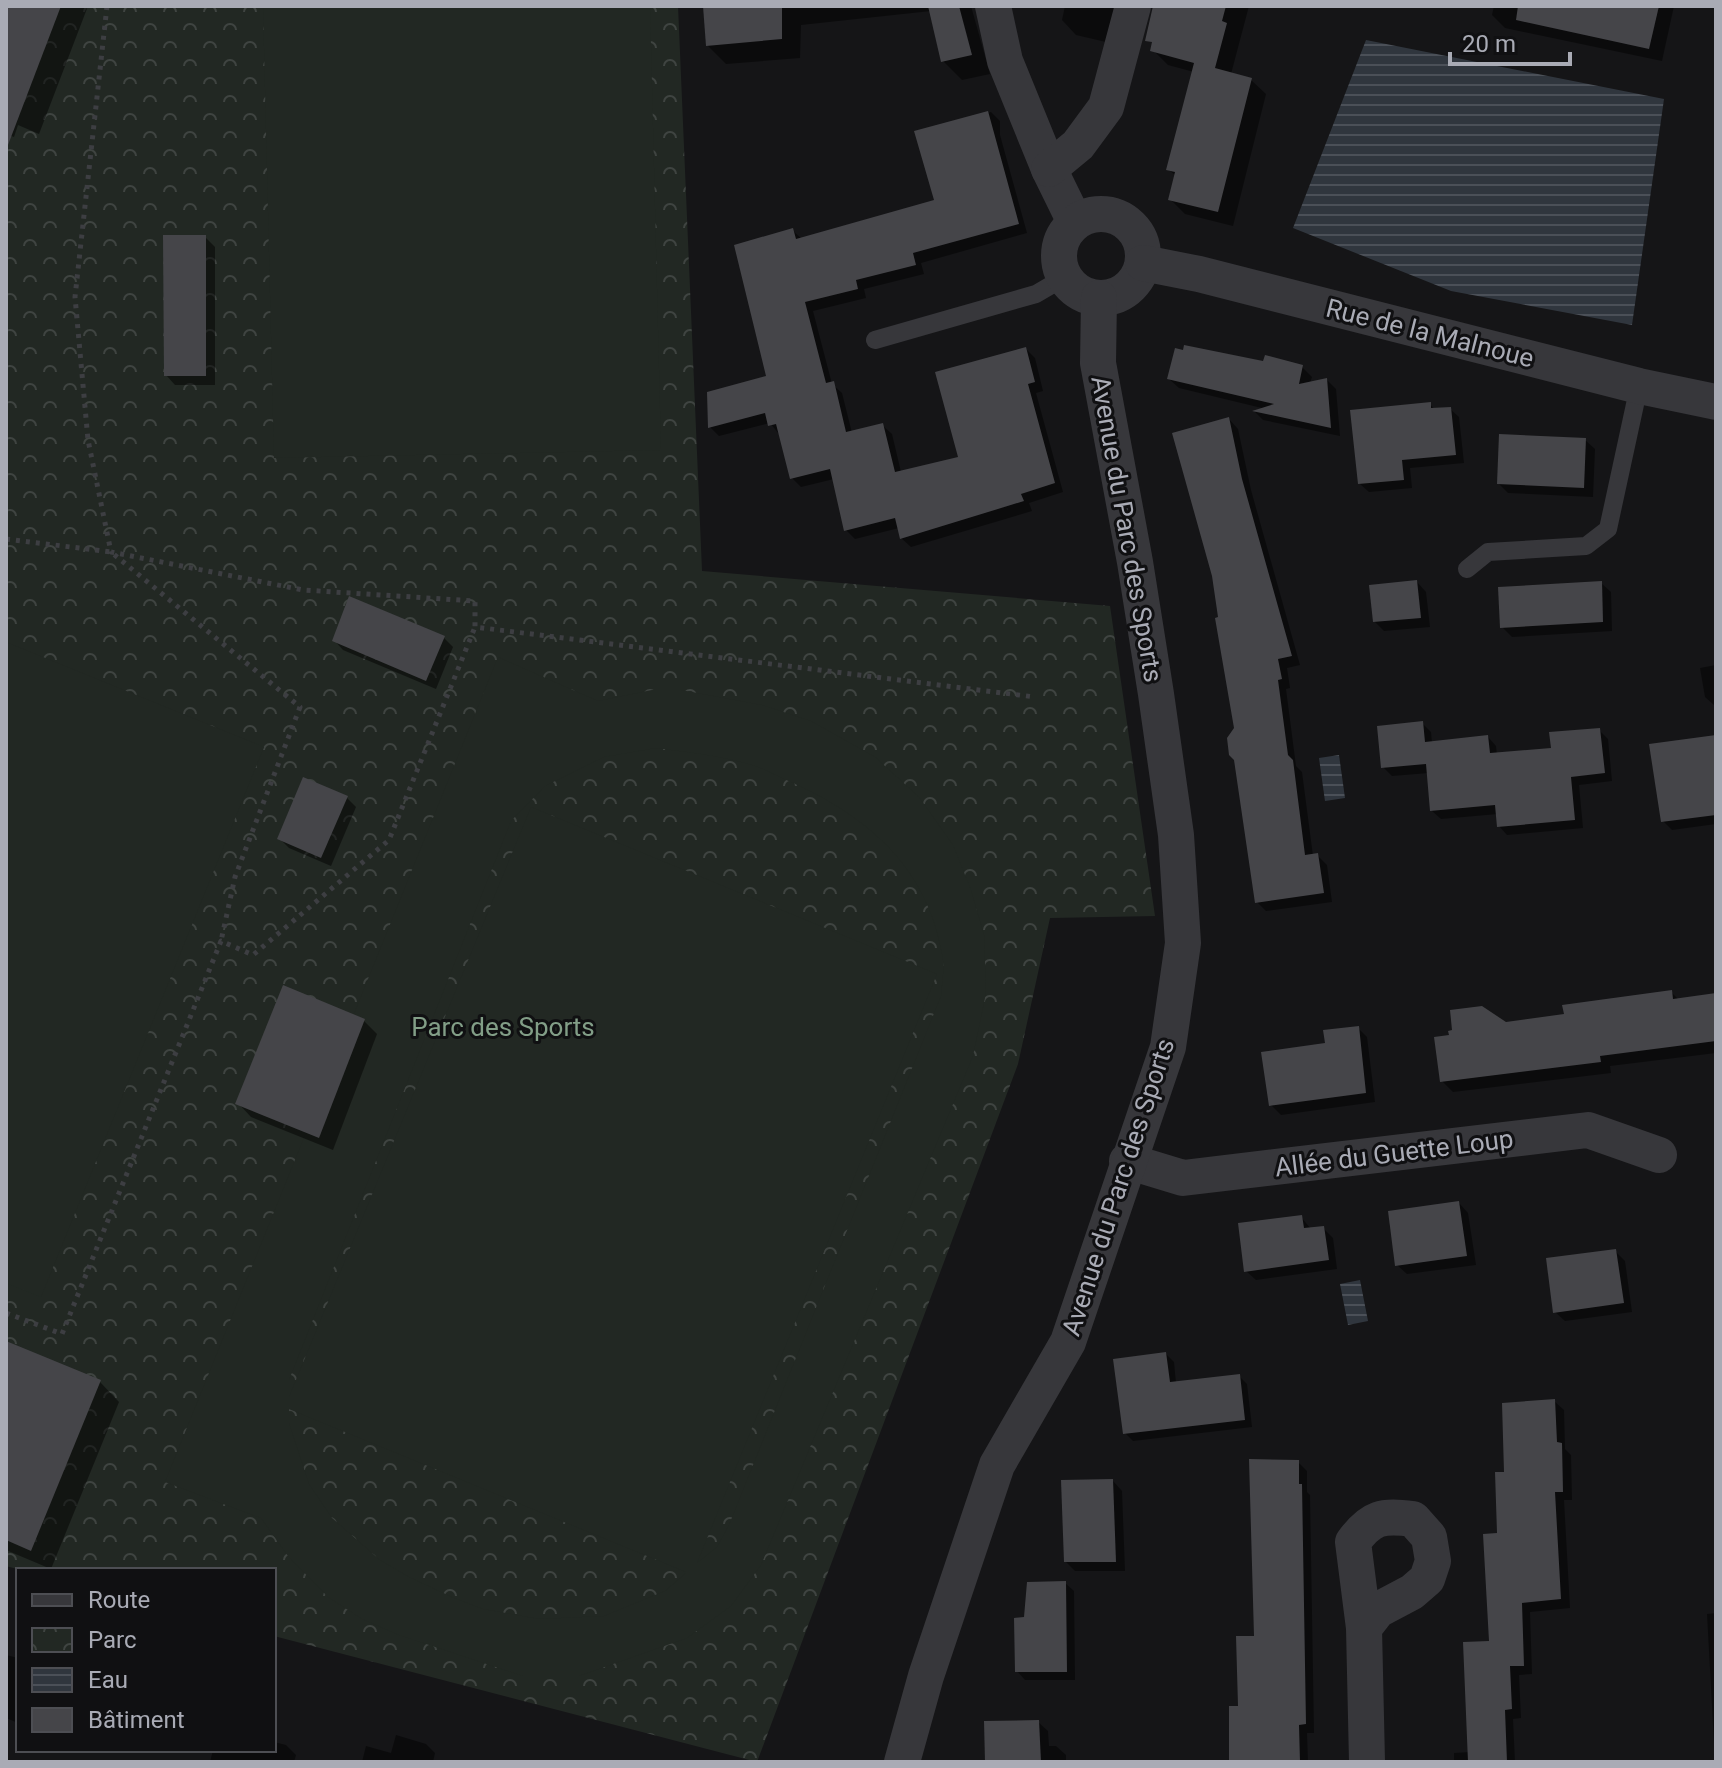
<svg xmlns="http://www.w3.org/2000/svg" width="1722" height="1768" font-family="Roboto,sans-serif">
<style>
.park{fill:url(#park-crowns)}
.pitch{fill:#222823;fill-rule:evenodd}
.water{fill:url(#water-rules)}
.shadow{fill:#0007}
.building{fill:#454549}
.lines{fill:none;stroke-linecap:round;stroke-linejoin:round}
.path{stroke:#3d3e42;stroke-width:5;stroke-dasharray:4 6;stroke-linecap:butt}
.lane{stroke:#37373b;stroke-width:18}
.street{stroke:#37373b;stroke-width:36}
.labels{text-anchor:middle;stroke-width:6;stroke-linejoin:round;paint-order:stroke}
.street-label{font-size:26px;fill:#a9abb5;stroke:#101012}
.park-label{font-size:26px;fill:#829e87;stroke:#101012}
</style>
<defs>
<pattern id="park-crowns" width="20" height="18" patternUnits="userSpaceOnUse" patternTransform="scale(2)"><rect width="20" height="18" fill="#222823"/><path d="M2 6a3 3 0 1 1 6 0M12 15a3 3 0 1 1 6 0" fill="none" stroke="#3f4441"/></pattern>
<pattern id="water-rules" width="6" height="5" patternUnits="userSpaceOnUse" patternTransform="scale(2)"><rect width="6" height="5" fill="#30363e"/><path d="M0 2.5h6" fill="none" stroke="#4b5058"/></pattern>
</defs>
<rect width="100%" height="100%" fill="#151517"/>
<polygon class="park" points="6,6 678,6 702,571 1110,606 1155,916 1050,918 1018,1064 757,1762 274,1636 274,1570 21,1570 6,1566"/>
<g class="pitch">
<polygon points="263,6 650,6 661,450 274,458"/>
<polygon points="6,642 264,747 41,1297 6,1283"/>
<path d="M498,657L598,701L652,690H681L762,705L811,721L875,757L919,797L953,845L971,890L984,935L986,993L973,1056L761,1565L731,1606L687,1638L579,1676H523L399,1635L362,1619L328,1597L288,1556L261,1518L165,1482ZM656,748C688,752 721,756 752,765C765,769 779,777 791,782C868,817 927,867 942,954C945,967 942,983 941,996L729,1525L717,1547L697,1563L937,974L531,807L289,1397V1380L511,821L545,786L604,757ZM289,1409L686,1572V1573L665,1591L604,1616L539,1619L483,1609L454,1598L409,1577L380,1560L332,1518L309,1484L289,1423Z"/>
</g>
<g class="water">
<polygon points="1366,40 1664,99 1632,325 1451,291 1293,228"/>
<polygon points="1339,755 1345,798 1325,801 1319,758"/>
<polygon points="1360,1280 1368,1321 1348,1325 1340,1284"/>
</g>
<g class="shadow">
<polygon points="6,6 88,6 39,134 18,125 14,137 6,134"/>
<polygon points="705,6 971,6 990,74 962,80 943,61 931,11 801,25 800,58 726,64 708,46"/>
<polygon points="1065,6 1134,6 1106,42 1076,35 1062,20"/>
<polygon points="1166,6 1249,6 1231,74 1251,80 1266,94 1233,226 1185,214 1170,199 1176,176 1168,169 1194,72 1168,65 1154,51"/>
<polygon points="1494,6 1674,6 1662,61 1505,28 1492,15"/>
<polygon points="991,112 1000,121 1000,135 1027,233 921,263 924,274 864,289 866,298 813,311 832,384 842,393 852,433 882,425 892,434 901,472 960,459 1026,349 1035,358 1043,391 1036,393 1063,492 1029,503 1032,511 911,547 901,538 899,528 855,539 846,530 834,479 801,487 792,478 779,434 770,423 719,436 710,427 769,378 792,230 802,239 936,201 916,132"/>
<polygon points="205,237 215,247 215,385 175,385 166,375"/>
<polygon points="1265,364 1302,367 1312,377 1310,383 1327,380 1336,389 1340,436 1263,420 1255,412 1266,409 1179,388 1169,379"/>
<polygon points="1430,404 1435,410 1450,409 1459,417 1464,463 1410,468 1412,488 1369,492 1360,484"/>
<polygon points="1229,419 1238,429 1251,490 1300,665 1287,668 1290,688 1286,689 1296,766 1302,772 1313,856 1317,855 1327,865 1332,902 1266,911 1257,902 1221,618"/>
<polygon points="1585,440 1595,449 1593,497 1508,493 1499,484"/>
<polygon points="1417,582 1426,592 1430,627 1384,631 1374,621"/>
<polygon points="1601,583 1611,592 1612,631 1512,637 1502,627"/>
<polygon points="443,637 453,647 436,689 343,650 334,640"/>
<polygon points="1716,665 1716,705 1714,705 1705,697 1700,668"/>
<polygon points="1422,723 1431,732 1432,743 1488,737 1496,746 1497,755 1553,749 1599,730 1608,739 1612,781 1579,785 1583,828 1507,835 1499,826 1498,814 1441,819 1432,811 1429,773 1392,776 1383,767"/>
<polygon points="1716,737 1716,824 1672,830 1663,821"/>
<polygon points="347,798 356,807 331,866 289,848 279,838"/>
<polygon points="1671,992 1679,1000 1716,995 1716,1053 1610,1066 1611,1073 1453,1092 1442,1081 1506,1024 1566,1016"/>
<polygon points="364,1021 377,1034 333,1150 251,1117 238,1103"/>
<polygon points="1358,1028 1367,1037 1375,1102 1281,1115 1271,1105 1327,1045"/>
<polygon points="1459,1203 1468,1213 1476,1265 1407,1274 1397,1265"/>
<polygon points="1301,1217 1311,1229 1323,1228 1333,1238 1337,1269 1256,1280 1246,1271"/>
<polygon points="1615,1251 1625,1261 1632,1312 1565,1321 1555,1312"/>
<polygon points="6,1344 100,1382 119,1402 51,1569 6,1550"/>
<polygon points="1166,1354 1174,1362 1176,1383 1239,1376 1247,1384 1252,1427 1133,1441 1125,1433"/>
<polygon points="1554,1401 1564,1410 1565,1449 1571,1455 1572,1500 1564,1500 1570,1608 1530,1612 1532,1674 1519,1675 1521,1718 1513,1719 1515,1762 1454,1762 1454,1753 1470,1752 1491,1643 1499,1535"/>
<polygon points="1298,1462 1307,1471 1307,1492 1310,1495 1314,1733 1307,1733 1308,1762 1231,1762 1256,1638"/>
<polygon points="1113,1481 1122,1491 1125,1571 1075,1571 1066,1562"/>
<polygon points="1065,1583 1074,1591 1075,1680 1025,1680 1017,1671 1026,1619"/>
<polygon points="1716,1613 1716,1762 1715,1762 1707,1614"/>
<polygon points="6,1655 18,1658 18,1723 6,1718"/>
<polygon points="1038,1722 1048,1731 1049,1746 1056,1746 1066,1755 1066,1762 987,1762"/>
<polygon points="396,1735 426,1744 435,1753 433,1762 362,1762 366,1746 391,1753"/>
<polygon points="274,1742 286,1745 296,1755 294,1762 210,1762 213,1750 274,1750"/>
</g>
<g class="building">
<polygon points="6,6 61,6 8,145 6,145"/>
<polygon points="703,6 782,6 782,39 706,46"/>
<polygon points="928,6 959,6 972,55 941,62"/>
<polygon points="1153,6 1226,6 1222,21 1227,23 1215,68 1252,78 1218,212 1168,200 1175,172 1166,170 1194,63 1150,51 1152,42 1145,41"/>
<polygon points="1518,6 1659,6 1649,49 1516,20"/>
<polygon points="988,111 1019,224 913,253 916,265 856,280 858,289 805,302 826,383 834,381 846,432 883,423 895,472 958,457 935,372 1026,347 1035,382 1028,384 1055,483 1021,494 1024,501 900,539 895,518 844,531 830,469 790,479 776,424 768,426 765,413 708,428 707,392 766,376 734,245 793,228 796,239 934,200 914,131"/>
<polygon points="163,235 206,235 206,376 164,376"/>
<polygon points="1184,345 1263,361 1265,355 1303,365 1299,384 1327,378 1331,428 1252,411 1274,404 1167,379 1175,348 1183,350"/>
<polygon points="1431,402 1431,408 1451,407 1456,455 1402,460 1404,480 1358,484 1350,410"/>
<polygon points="1229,417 1242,479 1292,656 1278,659 1282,679 1278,680 1288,755 1293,760 1305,855 1318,853 1324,893 1255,903 1234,760 1229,755 1227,738 1234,728 1215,618 1218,617 1212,576 1172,433"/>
<polygon points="1499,434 1586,438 1584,488 1497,484"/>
<polygon points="1417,580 1421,618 1373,622 1369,585"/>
<polygon points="1602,581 1603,622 1500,628 1498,587"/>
<polygon points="349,596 445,636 426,681 332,641"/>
<polygon points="1423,721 1425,742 1488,735 1490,753 1551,748 1549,732 1600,728 1605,773 1571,777 1575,820 1497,827 1495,805 1430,811 1426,764 1381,768 1377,726"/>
<polygon points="1716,735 1716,815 1661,822 1649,744"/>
<polygon points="303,777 348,796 321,858 277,839"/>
<polygon points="283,985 365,1019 319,1138 235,1104"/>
<polygon points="1672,990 1673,999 1716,993 1716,1041 1600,1056 1601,1062 1440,1082 1434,1037 1449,1035 1448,1031 1452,1030 1450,1010 1482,1006 1506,1022 1564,1014 1562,1005"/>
<polygon points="1359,1026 1366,1093 1269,1106 1261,1052 1325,1043 1323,1030"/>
<polygon points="1459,1201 1467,1256 1395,1266 1388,1211"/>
<polygon points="1302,1215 1304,1228 1324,1226 1329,1260 1244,1272 1238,1223"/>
<polygon points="1616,1249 1624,1303 1553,1313 1546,1258"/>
<polygon points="6,1341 101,1380 31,1551 6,1540"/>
<polygon points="1166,1352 1170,1382 1240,1374 1245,1420 1123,1434 1113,1359"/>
<polygon points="1555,1399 1557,1442 1562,1443 1563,1492 1555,1492 1561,1599 1522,1603 1524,1666 1510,1666 1512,1709 1505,1710 1507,1762 1468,1762 1463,1642 1489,1641 1483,1534 1497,1533 1495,1472 1504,1472 1502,1403"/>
<polygon points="1249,1459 1299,1460 1299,1484 1302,1484 1306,1724 1299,1725 1300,1762 1229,1762 1229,1706 1238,1706 1236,1636 1254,1636"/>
<polygon points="1113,1479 1116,1562 1064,1562 1061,1480"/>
<polygon points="1066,1581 1067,1672 1015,1672 1014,1618 1024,1617 1027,1582"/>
<polygon points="1039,1720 1041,1762 985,1762 984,1721"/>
</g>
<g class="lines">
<g class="path">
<polyline points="107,6 75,297 88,440 111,552 303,590 475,601 475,627 1035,697"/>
<polyline points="6,539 111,552 300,707 235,877 221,941"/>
<polyline points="6,1313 62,1334 221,941 253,955 389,840 475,627"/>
</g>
<g class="lane">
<polyline points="875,340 1036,294 1065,277"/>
<polyline points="1467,569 1488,552 1586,546 1608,529 1639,386"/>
</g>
<g class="street">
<polyline points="993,6 1005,61 1049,169 1075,222"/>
<polyline points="1049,169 1078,145 1106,107 1133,6"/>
<circle cx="1101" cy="256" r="42"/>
<polyline points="1143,263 1199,274 1639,386 1716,402"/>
<polyline points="1127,1161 1183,1178 1588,1130 1659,1155"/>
<path d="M1364,1628L1378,1610L1412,1592L1427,1579L1433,1561L1429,1537L1413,1519C1382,1515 1371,1517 1353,1542L1364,1628L1367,1762"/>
<polyline points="902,1762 926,1676 997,1465 1068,1342 1168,1047 1183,943 1176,835 1156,694 1135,562 1098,363 1099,298"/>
</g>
</g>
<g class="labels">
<g class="street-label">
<text transform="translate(1430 333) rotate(14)" y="9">Rue de la Malnoue</text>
<text transform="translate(1127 529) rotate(80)" y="9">Avenue du Parc des Sports</text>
<text transform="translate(1394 1153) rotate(-7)" y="9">Allée du Guette Loup</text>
<text transform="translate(1118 1187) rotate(-72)" y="9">Avenue du Parc des Sports</text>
</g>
<g class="park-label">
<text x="503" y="1036">Parc des Sports</text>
</g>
</g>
<rect width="1722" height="1768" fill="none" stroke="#a9abb5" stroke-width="16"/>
<rect x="16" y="1568" width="260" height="184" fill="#101012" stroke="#4d4e53" stroke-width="2"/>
<rect x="32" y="1594" width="40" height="12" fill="#37373b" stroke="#4d4e53" stroke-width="2"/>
<text x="88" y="1608" font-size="24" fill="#a9abb5">Route</text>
<rect x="32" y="1628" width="40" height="24" fill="url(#park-crowns)" stroke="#4d4e53" stroke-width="2"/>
<text x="88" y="1648" font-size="24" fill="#a9abb5">Parc</text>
<rect x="32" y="1668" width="40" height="24" fill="url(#water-rules)" stroke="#4d4e53" stroke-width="2"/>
<text x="88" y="1688" font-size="24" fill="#a9abb5">Eau</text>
<rect x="32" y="1708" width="40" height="24" fill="#454549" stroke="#4d4e53" stroke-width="2"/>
<text x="88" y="1728" font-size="24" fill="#a9abb5">Bâtiment</text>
<path d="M1450 52v12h120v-12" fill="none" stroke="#a9abb5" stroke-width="4"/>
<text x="1462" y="52" font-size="24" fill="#a9abb5" stroke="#101012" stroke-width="6" paint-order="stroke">20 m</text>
</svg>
